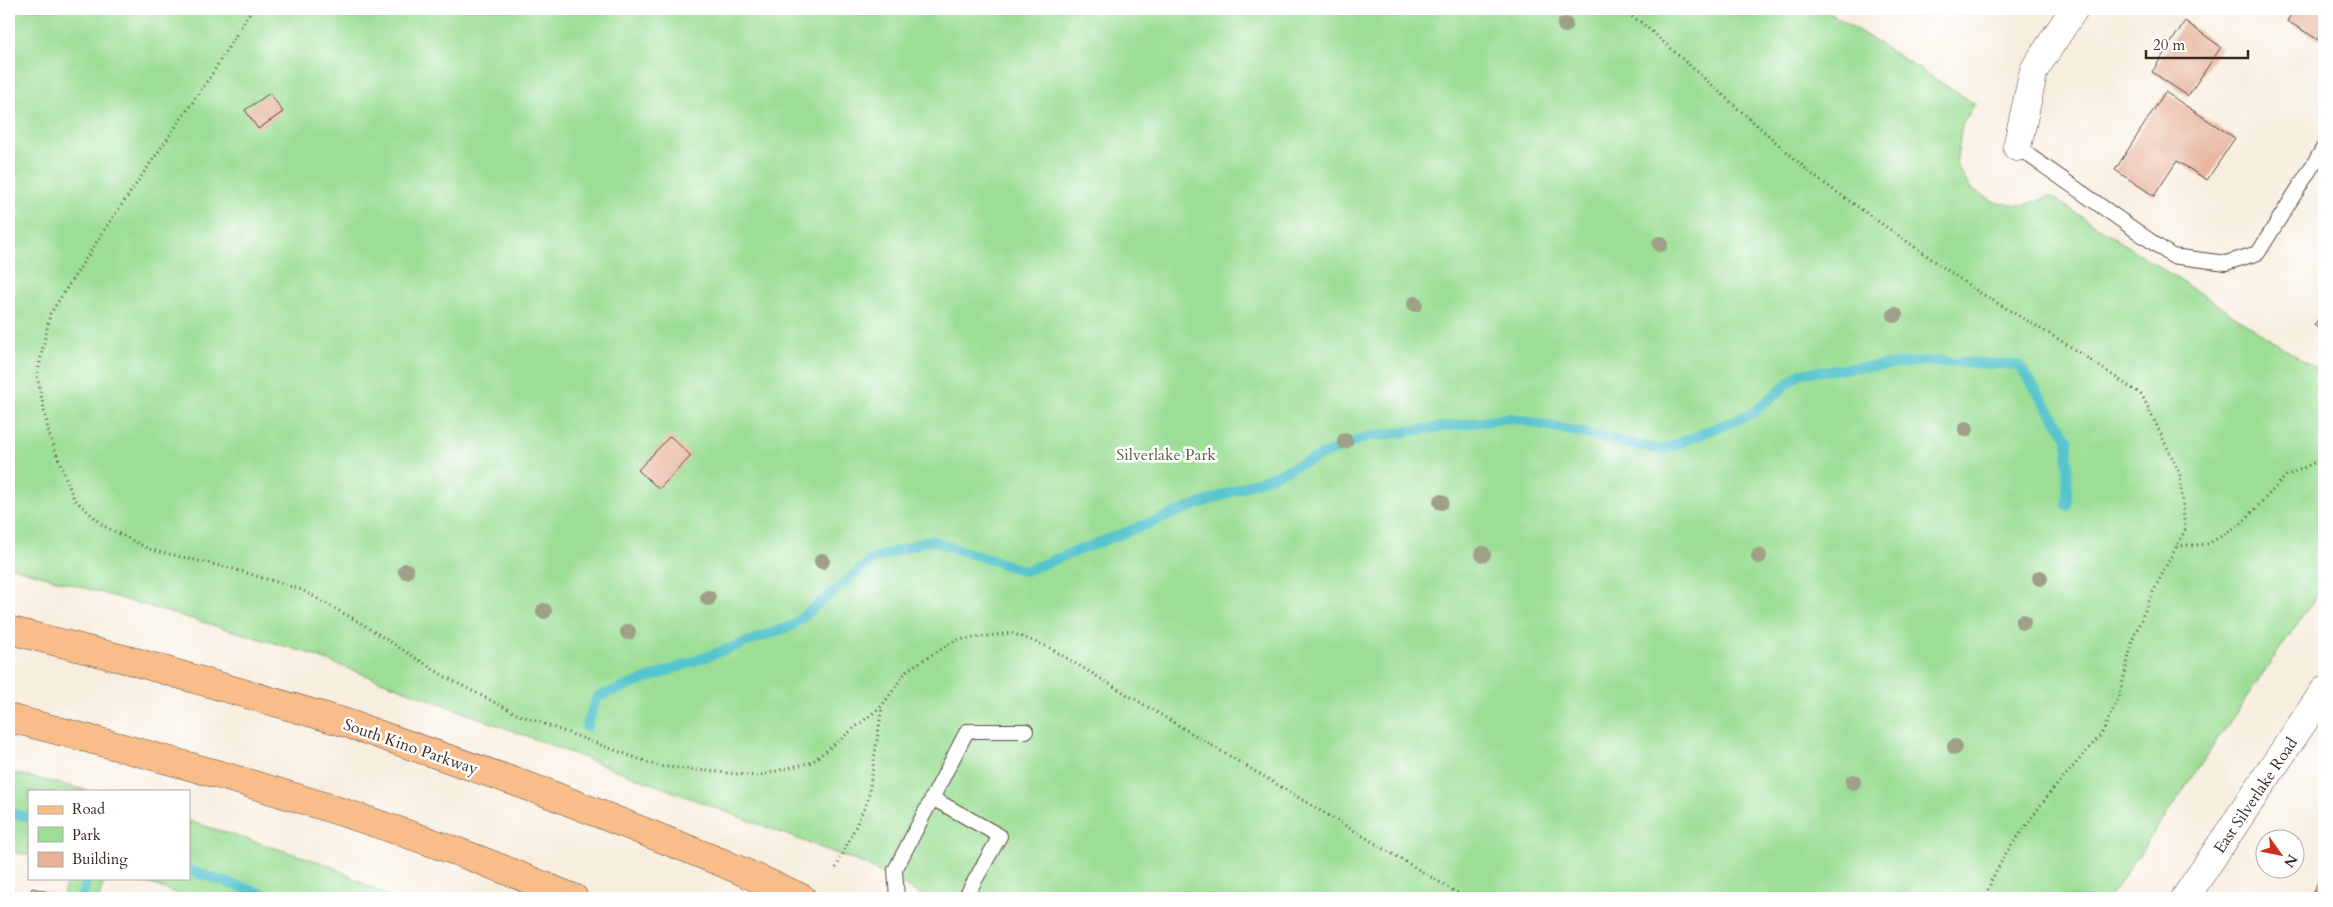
<svg xmlns="http://www.w3.org/2000/svg" width="2333" height="907" font-family="Cardo,serif">
<style>
.green{fill:#9cde95;stroke:#6c845a}
.lines{fill:none;stroke-linecap:round;stroke-linejoin:round}
.stream{stroke:#57c4cd;stroke-width:10}
.building{fill:#e7b29b}
.service-casing{stroke:#57473b;stroke-width:16}
.minor-casing{stroke:#57473b;stroke-width:29}
.tertiary-casing{stroke:#57473b;stroke-width:29}
.primary-casing{stroke:#57473b;stroke-width:29}
.path{stroke:#57473b;stroke-width:3;stroke-dasharray:1 4;stroke-linecap:butt}
.service{stroke:#fff;stroke-width:14}
.minor{stroke:#fff;stroke-width:28}
.tertiary{stroke:#fff;stroke-width:28}
.primary{stroke:#f8bd89;stroke-width:28}
.tree{fill:#a0a089}
.labels{text-anchor:middle;stroke-width:5;stroke-linejoin:round;paint-order:stroke}
.park-label{font-size:16px;fill:#586042;stroke:#fff}
.street-label{font-size:16px;fill:#3b2a1e;stroke:#fff}
</style>
<rect width="100%" height="100%" fill="#fff"/>
<filter id="ink" filterUnits="userSpaceOnUse"><feTurbulence type="fractalNoise" baseFrequency=".02" numOctaves="2"/><feDisplacementMap in="SourceGraphic" scale="10" xChannelSelector="R" yChannelSelector="G"/><feConvolveMatrix kernelMatrix="1 2 1 2 8 2 1 2 1" color-interpolation-filters="sRGB"/></filter>
<filter id="wash" filterUnits="userSpaceOnUse"><feTurbulence type="fractalNoise" baseFrequency=".0096" numOctaves="4" result="noise"/><feDisplacementMap in="SourceGraphic" scale="20" xChannelSelector="R" yChannelSelector="G"/><feGaussianBlur stdDeviation="1.12" result="paint"/><feColorMatrix in="noise" values="0 0 0 0 0 0 0 0 0 0 0 0 0 0 0 0 0 1.4 0 .05"/><feComposite in="paint" operator="in"/></filter>
<g filter="url(#wash)">
<rect width="100%" height="100%" fill="#f8eedf"/>
<g class="green">
<polygon points="9,9 1824,9 1975,104 1962,125 1956,164 1970,188 1997,203 2025,205 2050,196 2324,374 2324,585 2109,898 927,898 864,864 302,651 9,566"/>
<polygon points="9,772 91,791 29,791 29,855 9,851"/>
<polygon points="189,821 329,865 391,898 190,898 134,878 189,878"/>
<polygon points="68,878 105,878 99,898 62,898"/>
</g>
<g class="lines">
<g class="stream">
<polyline points="586,727 597,697 793,625 873,559 929,540 1025,571 1272,476 1366,437 1511,418 1662,450 1753,413 1800,373 1928,361 2019,365 2068,438 2067,506"/>
<polyline points="9,813 29,817"/>
<polyline points="189,870 275,898"/>
<polyline points="82,898 87,878"/>
</g>
</g>
<g id="blocks">
<g class="building">
<polygon points="2294,9 2324,9 2324,39 2322,42 2287,21"/>
<polygon points="2185,21 2221,47 2188,96 2152,72"/>
<polygon points="2165,92 2235,138 2207,180 2177,161 2154,196 2115,170"/>
<polygon points="270,93 283,112 258,129 245,110"/>
<polygon points="2324,311 2324,333 2314,325"/>
<polygon points="670,436 691,456 659,489 638,470"/>
<polygon points="2324,874 2324,898 2313,891"/>
<polygon points="32,888 55,894 54,898 9,898 9,890 29,896"/>
</g>
</g>
</g>
<g filter="url(#ink)">
<use href="#blocks" fill-opacity="0" stroke="#57473b" stroke-width="1"/>
<g class="lines">
<g class="service-casing">
<g id="service">
<polyline points="2017,147 2172,256 2226,263 2258,253 2324,147"/>
<polyline points="932,798 1000,836 965,898"/>
<polyline points="897,898 895,870 967,731 1026,731"/>
</g>
</g>
<g class="minor-casing">
<polyline id="minor" points="2017,147 2034,70 2074,9"/>
</g>
<g class="tertiary-casing">
<polyline id="tertiary" points="2185,898 2324,691"/>
</g>
<g class="primary-casing">
<g id="primary">
<polyline points="9,630 136,662 343,722 547,793 723,863 802,898"/>
<path d="M9,718C157,756 304,796 447,848C490,863 532,881 574,898"/>
</g>
</g>
<g class="path">
<polyline points="252,9 210,77 107,226 50,314 37,376 49,434 74,499 104,526 151,550 234,569 302,590 359,622 444,676 517,714 658,766 757,776 812,762 882,706 907,670 956,640 1012,633 1048,647 1466,898"/>
<polyline points="1619,9 1642,23 1814,176 1977,291 2063,342 2142,395 2180,474 2185,530 2152,594 2133,639 2119,697 2101,735 2049,794 2006,853 1992,879 1985,898"/>
<polyline points="2177,546 2208,544 2241,524 2286,476 2324,458"/>
<polyline points="836,868 868,800 882,707"/>
</g>
<use href="#service" class="service"/>
<use href="#minor" class="minor"/>
<use href="#tertiary" class="tertiary"/>
<use href="#primary" class="primary"/>
</g>
<g class="tree">
<circle cx="1565" cy="25" r="8"/>
<circle cx="1660" cy="244" r="8"/>
<circle cx="1415" cy="304" r="8"/>
<circle cx="1895" cy="315" r="8"/>
<circle cx="1966" cy="429" r="8"/>
<circle cx="1345" cy="441" r="8"/>
<circle cx="1441" cy="502" r="8"/>
<circle cx="1483" cy="554" r="8"/>
<circle cx="1759" cy="556" r="8"/>
<circle cx="822" cy="561" r="8"/>
<circle cx="406" cy="571" r="8"/>
<circle cx="2040" cy="578" r="8"/>
<circle cx="708" cy="598" r="8"/>
<circle cx="544" cy="611" r="8"/>
<circle cx="2023" cy="622" r="8"/>
<circle cx="628" cy="632" r="8"/>
<circle cx="1955" cy="747" r="8"/>
<circle cx="1853" cy="782" r="8"/>
</g>
</g>
<g class="labels">
<g class="park-label">
<text x="1166" y="460">Silverlake Park</text>
</g>
<g class="street-label">
<text transform="translate(411 746) rotate(19)" y="6">South Kino Parkway</text>
<text transform="translate(2255 795) rotate(-56)" y="6">East Silverlake Road</text>
</g>
</g>
<rect width="2333" height="907" fill="none" stroke="#fff" stroke-width="30"/>
<rect x="28" y="790" width="162" height="90" fill="#ffffff" stroke="#b1aaa5"/>
<rect x="38" y="806" width="25" height="8" fill="#f8bd89" stroke="#b1aaa5"/>
<text x="72" y="814" font-size="15" fill="#3b2a1e">Road</text>
<rect x="38" y="827" width="25" height="15" fill="#9cde95" stroke="#b1aaa5"/>
<text x="72" y="840" font-size="15" fill="#3b2a1e">Park</text>
<rect x="38" y="852" width="25" height="15" fill="#e7b29b" stroke="#b1aaa5"/>
<text x="72" y="864" font-size="15" fill="#3b2a1e">Building</text>
<g transform="translate(2280 854) rotate(123)"><circle r="24" fill="#ffffff" stroke="#b1aaa5"/>
<path d="M0-4L9 19L0 12L-9 19Z" fill="#c8321e"/>
<text y="-8" font-size="14" font-weight="bold" text-anchor="middle" fill="#3b2a1e">N</text>
</g>
<path d="M2146 50v8h102v-8" fill="none" stroke="#3b2a1e" stroke-width="2.5"/>
<text x="2153" y="50" font-size="15" fill="#3b2a1e" stroke="#ffffff" stroke-width="4" paint-order="stroke">20 m</text>
</svg>
